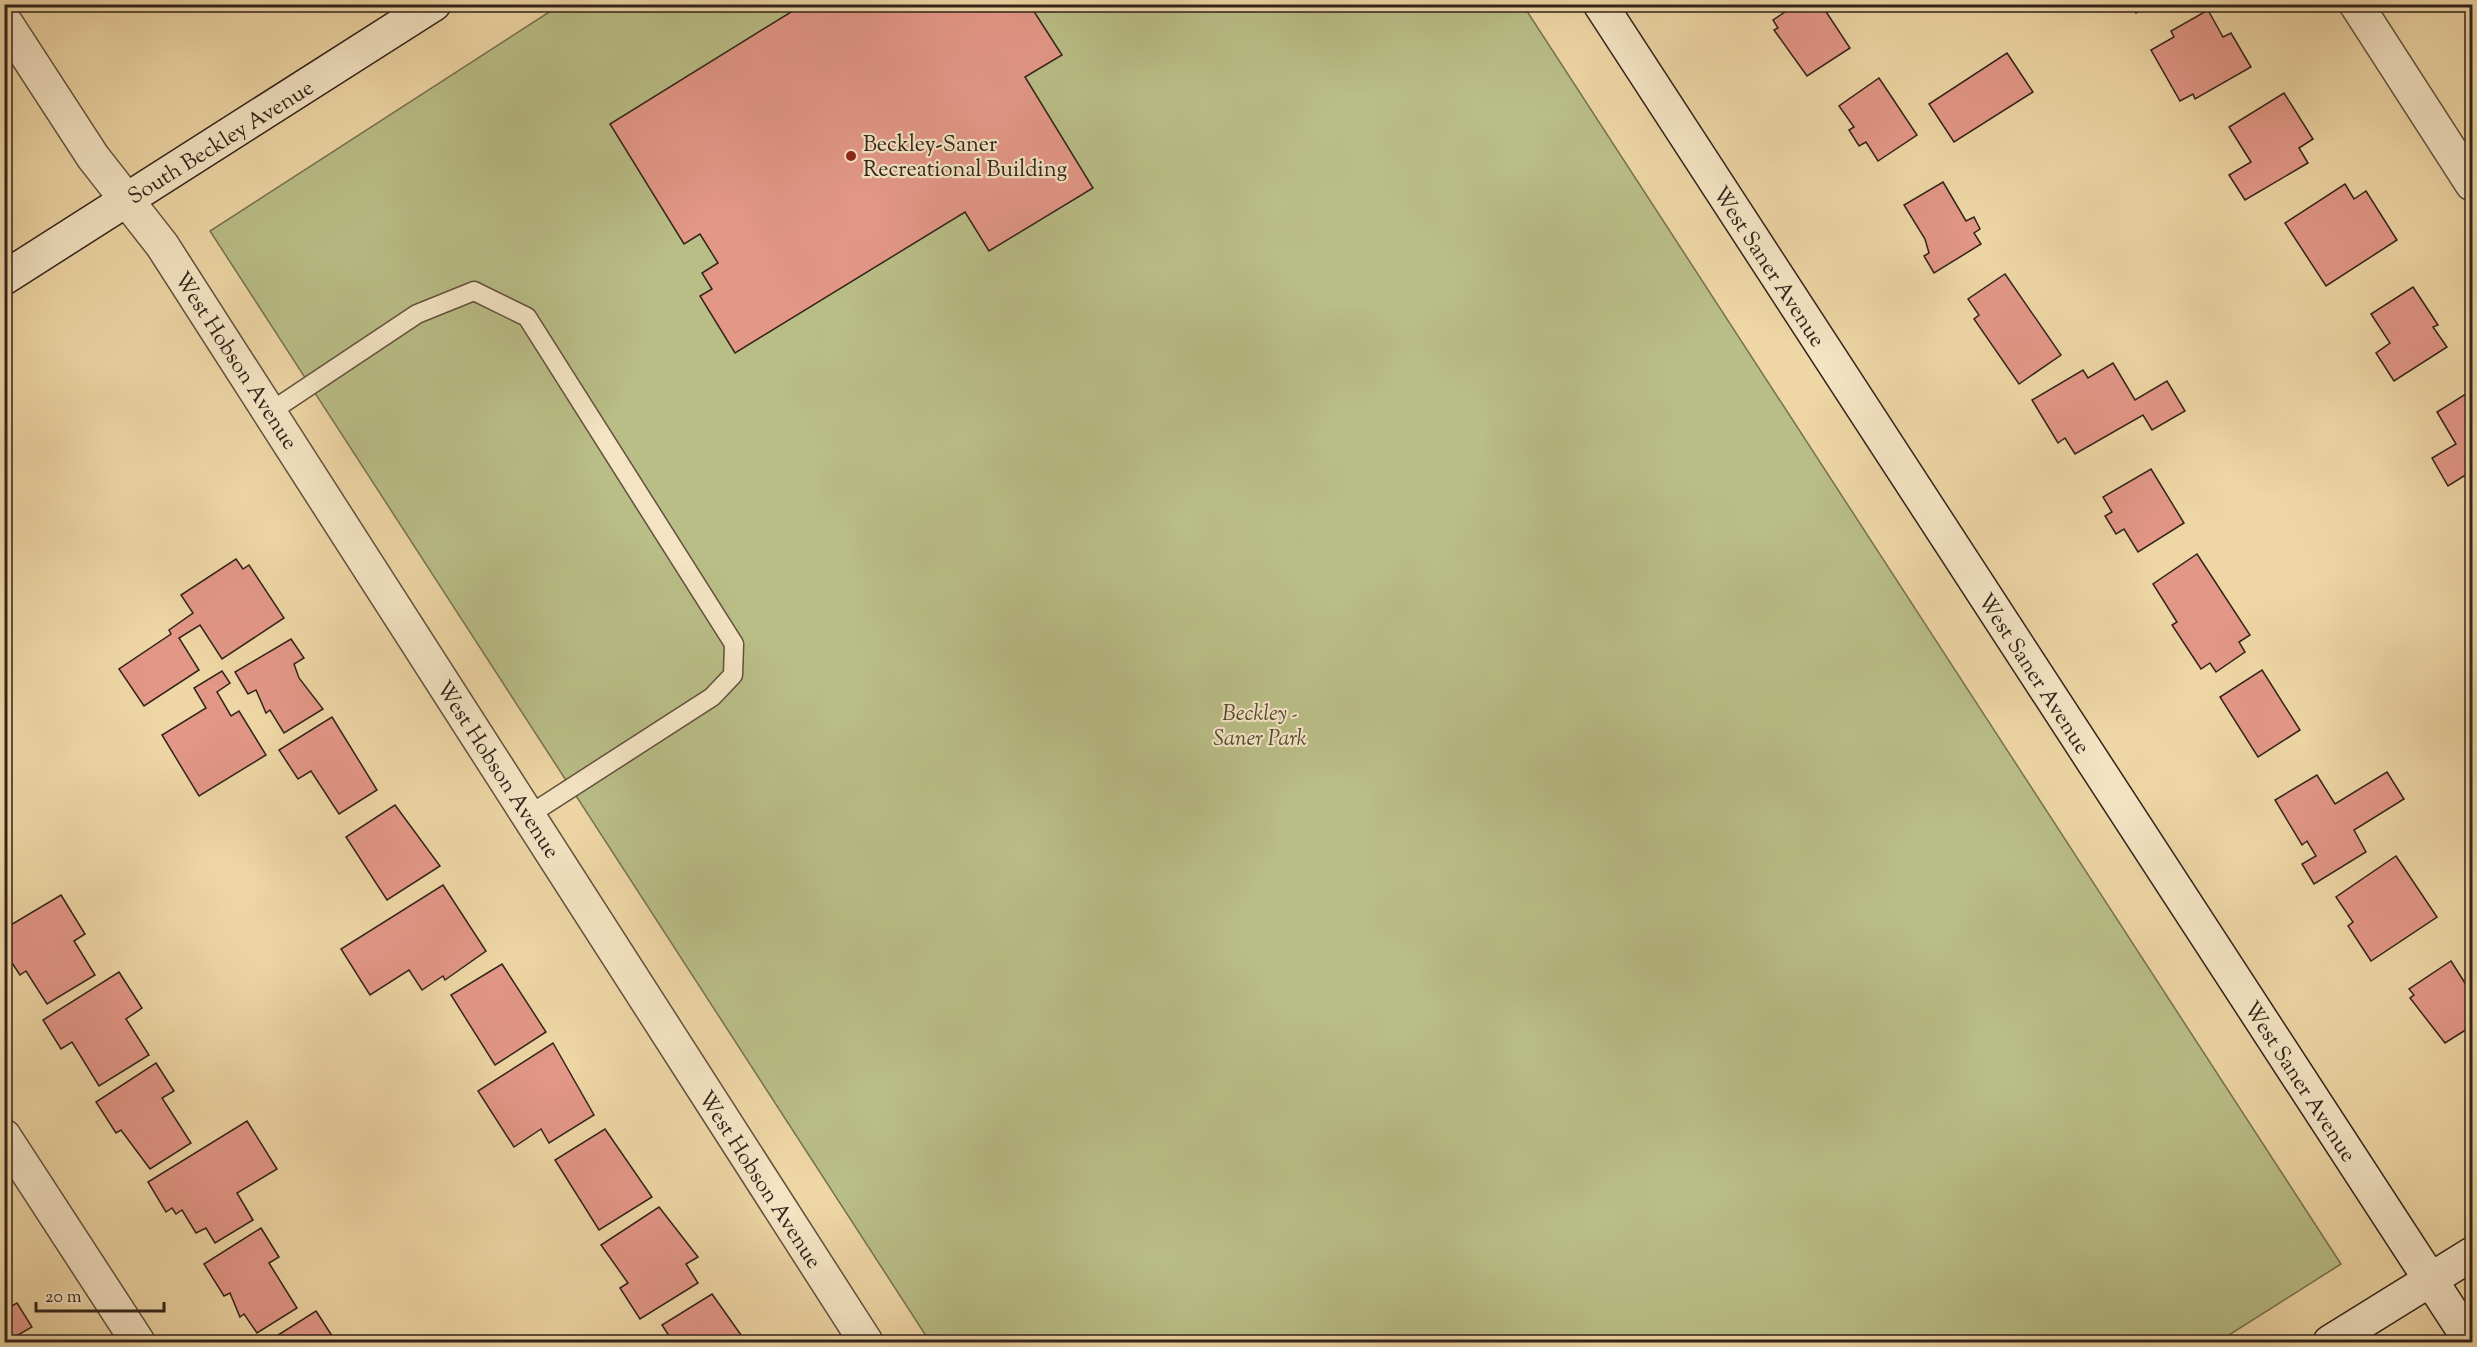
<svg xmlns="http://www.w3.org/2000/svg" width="2477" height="1347" font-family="'Sorts Mill Goudy',serif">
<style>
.green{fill:#b9bd86;stroke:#767050;stroke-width:1.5}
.building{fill:#e39787;stroke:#32231a;stroke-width:1.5}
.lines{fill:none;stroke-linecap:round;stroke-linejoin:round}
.lane-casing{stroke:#61503d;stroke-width:21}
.street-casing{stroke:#61503d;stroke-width:36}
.secondary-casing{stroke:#32231a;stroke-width:36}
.lane{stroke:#f4e4c4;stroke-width:18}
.street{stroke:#f4e4c4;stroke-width:33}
.secondary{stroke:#f4e4c4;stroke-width:33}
.poi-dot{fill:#8f2418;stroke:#f4e4c4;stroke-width:2}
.labels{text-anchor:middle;stroke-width:4.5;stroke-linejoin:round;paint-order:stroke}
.street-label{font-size:22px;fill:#32231a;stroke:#f4e4c4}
.poi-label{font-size:22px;fill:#32231a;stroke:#f4e4c4;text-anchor:start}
.park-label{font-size:22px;font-style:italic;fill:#544a35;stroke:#f4e4c4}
</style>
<rect width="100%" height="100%" fill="#eed6a5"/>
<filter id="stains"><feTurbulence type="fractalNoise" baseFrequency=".00333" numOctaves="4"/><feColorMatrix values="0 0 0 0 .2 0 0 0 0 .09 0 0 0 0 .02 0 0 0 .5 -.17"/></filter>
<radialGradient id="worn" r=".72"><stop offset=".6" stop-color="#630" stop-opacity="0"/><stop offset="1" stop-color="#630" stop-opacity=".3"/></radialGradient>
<polygon class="green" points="560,5 1523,5 2341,1264 2218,1342 930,1342 210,231"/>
<g class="building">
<polygon points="804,4 1043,4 1033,10 1062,55 1025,77 1093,188 989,251 965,212 735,353 700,296 712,289 702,273 718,263 700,234 684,244 610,124"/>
<polygon points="1797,4 1821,4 1850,48 1807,76 1774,30 1778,28 1773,20"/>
<polygon points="2130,4 2150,4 2136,13"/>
<polygon points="2208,10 2223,37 2231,33 2251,67 2195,99 2193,94 2180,101 2151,50 2174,37 2171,31"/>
<polygon points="2007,53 2033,92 1954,142 1929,104"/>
<polygon points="1879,78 1917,135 1878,161 1866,142 1859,146 1849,130 1854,127 1839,106"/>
<polygon points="2284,93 2313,139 2299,148 2308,163 2245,200 2229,175 2251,162 2229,127"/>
<polygon points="1943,182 1966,221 1974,217 1980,229 1974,233 1981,244 1934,273 1924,256 1929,253 1925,239 1904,205"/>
<polygon points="2345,184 2354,199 2366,191 2397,240 2326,286 2285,223"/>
<polygon points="2005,274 2061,355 2019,384 1974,319 1979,315 1968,299"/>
<polygon points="2413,287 2438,325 2433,327 2447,347 2394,381 2376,353 2390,343 2371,314"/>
<polygon points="2113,363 2135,400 2167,381 2185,411 2152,430 2143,415 2075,454 2065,438 2058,443 2032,400 2083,370 2088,378"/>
<polygon points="2472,390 2472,471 2448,486 2432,458 2456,444 2437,412"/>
<polygon points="2151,469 2184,523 2138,552 2124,529 2116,534 2105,516 2112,512 2103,497"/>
<polygon points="2197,554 2250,635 2239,642 2245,652 2216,672 2210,663 2201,669 2172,625 2177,622 2153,584"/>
<polygon points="236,559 243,569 249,565 284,618 222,659 200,625 179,638 199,670 144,706 119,669 171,634 169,630 193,613 181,595"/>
<polygon points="291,639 304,658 294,664 299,678 323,709 284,733 270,710 266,713 256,690 248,694 235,672"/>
<polygon points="2262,670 2300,730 2258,757 2220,697"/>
<polygon points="222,671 230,683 217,692 231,716 239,711 266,755 199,796 162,735 206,708 194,688"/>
<polygon points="332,717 377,790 339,814 311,771 298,779 279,750"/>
<polygon points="2387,772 2404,799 2354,830 2366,852 2314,884 2302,864 2316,856 2307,841 2302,845 2275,800 2317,775 2335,804"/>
<polygon points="395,805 440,866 387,900 346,837"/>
<polygon points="2396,856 2437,917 2371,961 2348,926 2353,922 2336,897"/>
<polygon points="443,885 486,951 445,980 443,976 422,990 409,970 370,995 341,949"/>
<polygon points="61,895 85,934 74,941 95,975 47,1004 26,971 20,975 4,951 4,929"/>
<polygon points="2451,961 2472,994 2472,1026 2445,1043 2410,998 2414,995 2409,989"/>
<polygon points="502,964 546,1032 495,1065 451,995"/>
<polygon points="119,972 142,1008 126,1019 149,1055 99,1086 72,1042 61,1049 43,1020"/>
<polygon points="553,1043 594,1115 549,1143 541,1129 514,1147 478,1091"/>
<polygon points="156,1063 174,1091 162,1098 191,1143 150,1169 121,1130 116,1133 96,1102"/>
<polygon points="247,1121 277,1169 237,1193 253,1220 215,1243 206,1228 196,1233 182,1210 176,1214 172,1208 166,1212 148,1182"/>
<polygon points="605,1129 652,1197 599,1230 555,1160"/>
<polygon points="659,1207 698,1257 686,1264 698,1283 640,1319 620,1288 628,1283 601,1245"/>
<polygon points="261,1228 279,1257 269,1263 297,1308 257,1333 244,1314 240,1317 230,1293 224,1296 204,1264"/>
<polygon points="712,1294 746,1342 673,1342 662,1325"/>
<polygon points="17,1303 32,1327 16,1336 20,1342 4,1342 4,1310"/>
<polygon points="316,1311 336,1342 267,1342"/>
</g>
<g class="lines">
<g class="lane-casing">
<polyline id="lane" points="270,412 417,314 474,291 527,317 734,644 733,675 712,697 529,815"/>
</g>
<g class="street-casing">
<g id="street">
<polyline points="2356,4 2472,184"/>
<polyline points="4,20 93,157 162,245 866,1342"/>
<polyline points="4,1136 138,1342"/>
</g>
</g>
<g class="secondary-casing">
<g id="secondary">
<polyline points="1600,4 2471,1342"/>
<polyline points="4,278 434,4"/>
<polyline points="2330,1342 2472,1254"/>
</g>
</g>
<use href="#lane" class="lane"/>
<use href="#street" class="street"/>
<use href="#secondary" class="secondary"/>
</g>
<circle class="poi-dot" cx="851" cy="156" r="6"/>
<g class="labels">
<g class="street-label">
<text transform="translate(220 141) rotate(-32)" y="8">South Beckley Avenue</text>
<text transform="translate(1770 266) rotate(57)" y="8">West Saner Avenue</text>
<text transform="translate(237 360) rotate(57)" y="8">West Hobson Avenue</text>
<text transform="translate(2035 673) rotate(57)" y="8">West Saner Avenue</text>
<text transform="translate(499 769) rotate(57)" y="8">West Hobson Avenue</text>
<text transform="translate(2301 1081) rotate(57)" y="8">West Saner Avenue</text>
<text transform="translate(761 1179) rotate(57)" y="8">West Hobson Avenue</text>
</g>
<g class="poi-label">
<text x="863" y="151">Beckley-Saner<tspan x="863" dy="25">Recreational Building</tspan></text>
</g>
<g class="park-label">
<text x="1260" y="720">Beckley -<tspan x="1260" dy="25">Saner Park</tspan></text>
</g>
</g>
<rect width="2477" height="1347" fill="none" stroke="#eed6a5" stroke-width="24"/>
<rect x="6" y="6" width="2465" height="1335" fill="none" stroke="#32231a" stroke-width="3"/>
<rect x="12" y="12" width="2453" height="1323" fill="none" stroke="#32231a" stroke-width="1.5"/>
<path d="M36 1302v9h128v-9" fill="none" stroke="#32231a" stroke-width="3"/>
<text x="45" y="1302" font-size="18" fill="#32231a" stroke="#f4e4c4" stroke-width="4.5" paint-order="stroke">20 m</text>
<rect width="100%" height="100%" filter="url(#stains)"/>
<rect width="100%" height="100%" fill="url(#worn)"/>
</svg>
